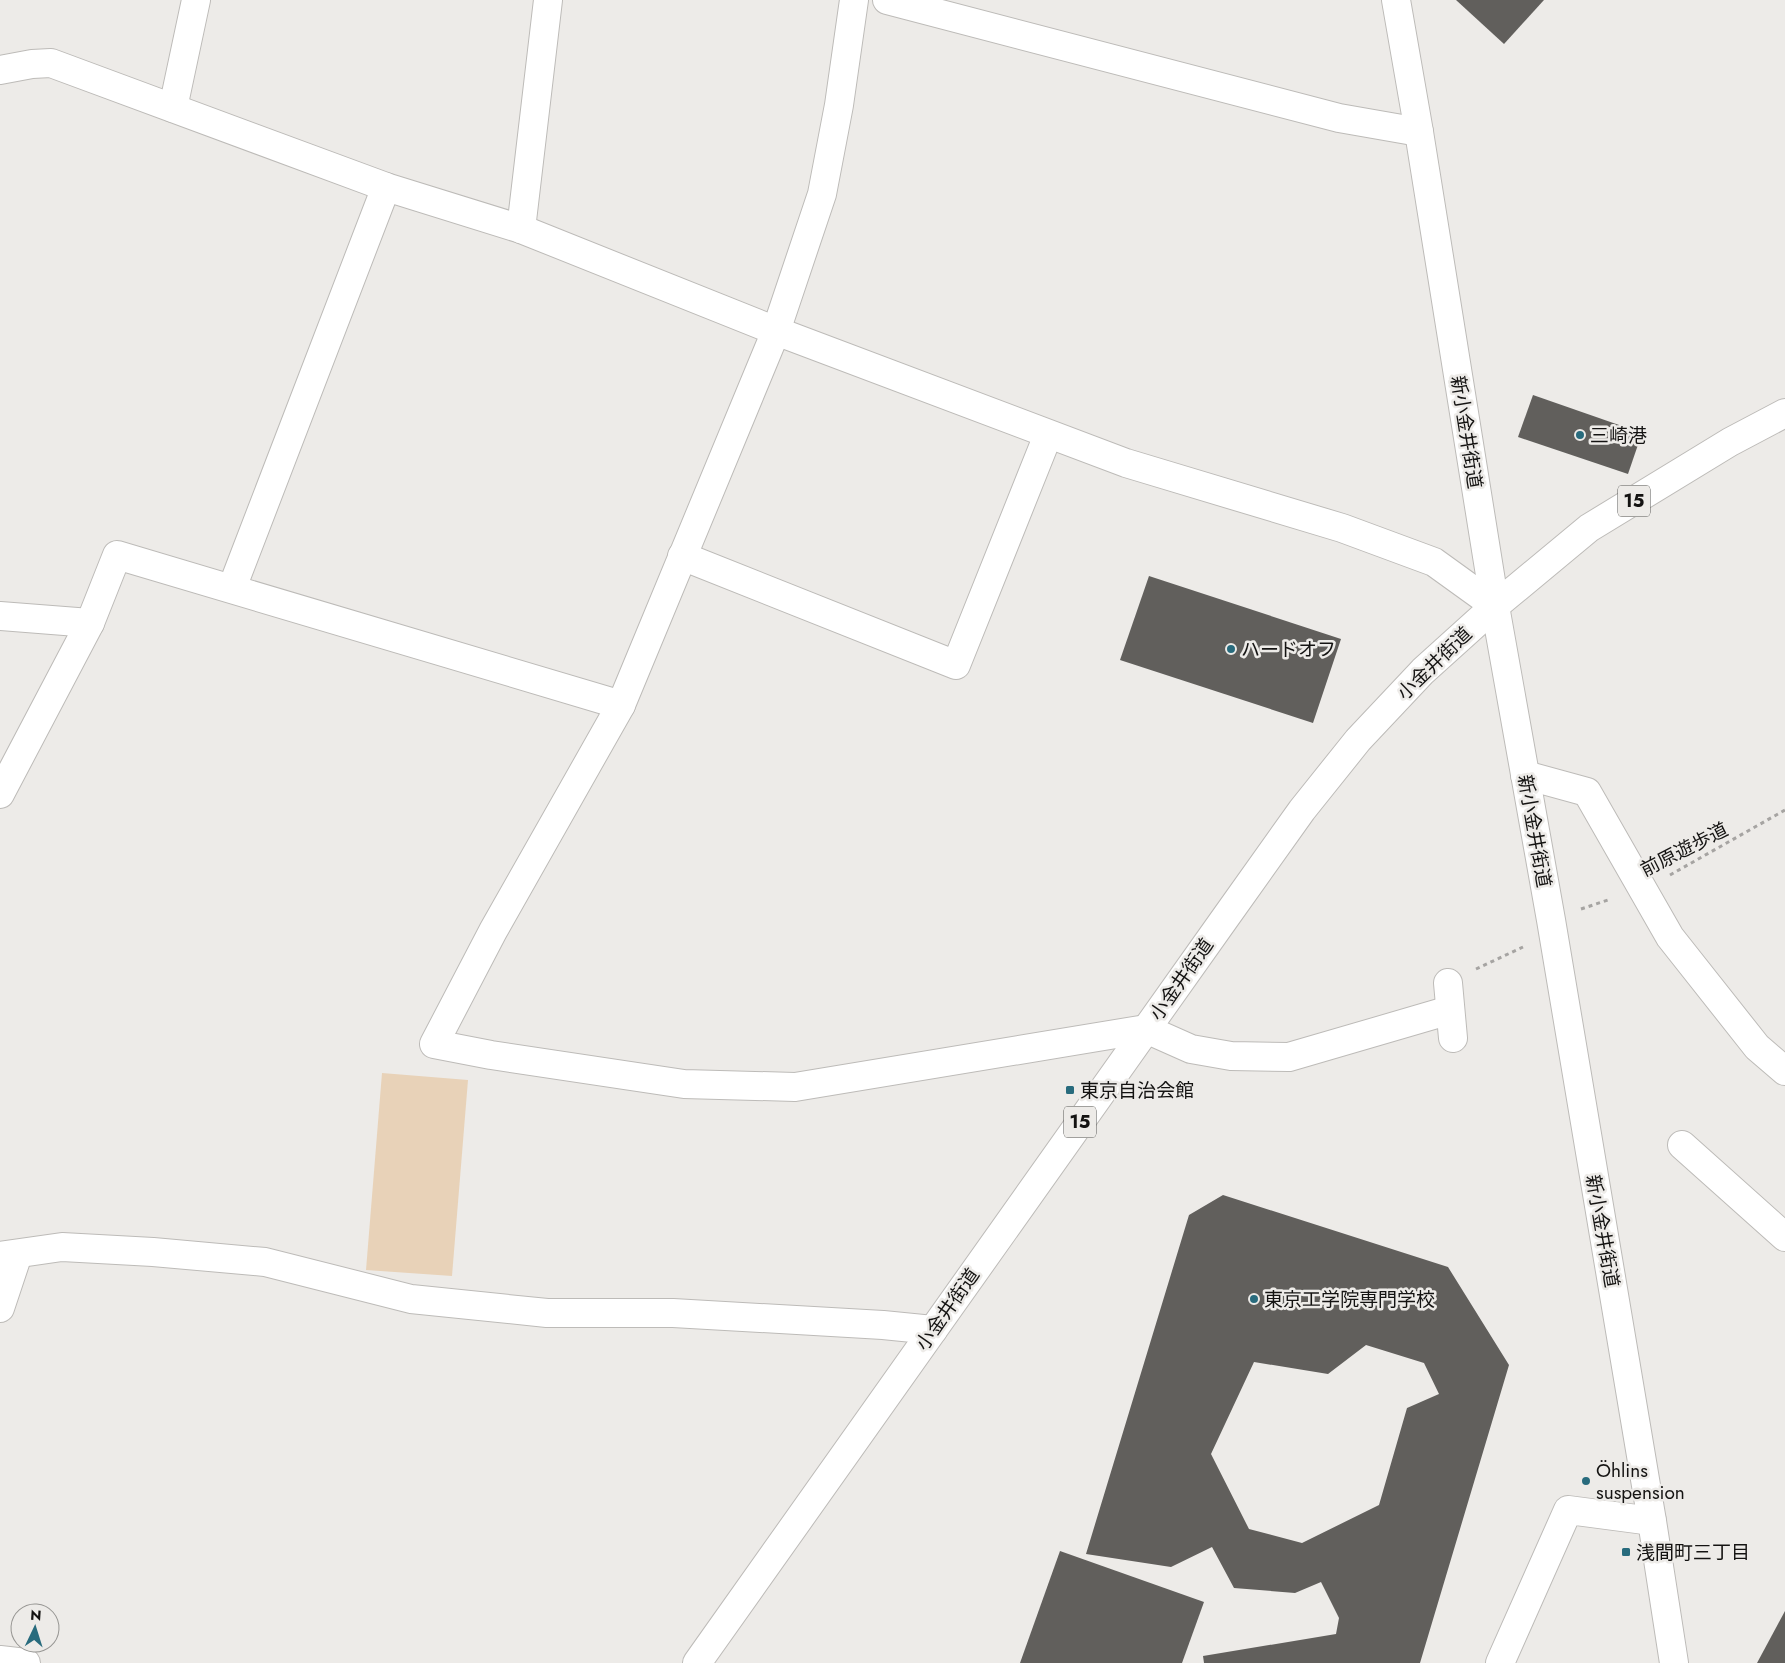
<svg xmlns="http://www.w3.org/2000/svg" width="1785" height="1663" font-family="Jost,'Noto Sans JP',sans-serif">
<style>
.grass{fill:#e8d2b8}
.building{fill:#615f5c;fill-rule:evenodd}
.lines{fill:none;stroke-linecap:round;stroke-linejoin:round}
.minor-casing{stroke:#bdbbb8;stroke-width:30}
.major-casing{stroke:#bdbbb8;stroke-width:30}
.path{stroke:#a6a4a2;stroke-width:3;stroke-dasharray:4 4;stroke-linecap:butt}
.minor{stroke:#fff;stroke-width:28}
.major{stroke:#fff;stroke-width:28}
.poi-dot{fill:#286b7d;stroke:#edebe8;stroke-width:2}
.labels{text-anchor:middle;stroke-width:5;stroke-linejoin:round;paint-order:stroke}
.shield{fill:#edebe8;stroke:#555452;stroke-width:1}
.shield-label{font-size:18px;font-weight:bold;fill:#141312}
.street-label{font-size:19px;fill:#141312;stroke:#edebe8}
.poi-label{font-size:19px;fill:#141312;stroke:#edebe8;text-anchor:start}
</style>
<rect width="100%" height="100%" fill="#edebe8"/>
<polygon class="grass" points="382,1073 468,1080 452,1276 366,1270"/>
<g class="building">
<polygon points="1456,0 1544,0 1504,44"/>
<polygon points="1533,395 1642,433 1628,474 1518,437"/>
<polygon points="1149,576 1341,639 1313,723 1120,660"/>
<path d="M1223,1195L1448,1267L1509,1365L1420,1663H1204L1203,1656L1336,1634L1339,1618L1321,1582L1295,1593L1234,1588L1212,1547L1171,1567L1086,1554L1189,1215ZM1366,1345L1424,1363L1439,1394L1407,1408L1379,1505L1302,1543L1249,1529L1211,1454L1254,1362L1328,1374Z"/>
<polygon points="1060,1551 1204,1602 1182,1663 1020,1663"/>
<polygon points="1785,1611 1785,1663 1757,1663"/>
</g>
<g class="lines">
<g class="minor-casing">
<g id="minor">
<polyline points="854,0 839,105 822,194 776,331 621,705 493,931 434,1044 491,1055 684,1084 795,1087 1146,1029 1191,1049 1231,1056 1289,1057 1450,1010"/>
<polyline points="887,0 1339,118 1419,132"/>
<polyline points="0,70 32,64 51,63 386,187 521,229 776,331 1126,463 1342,528 1434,562 1495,606"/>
<polyline points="173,108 196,0"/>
<polyline points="521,229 548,0"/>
<polyline points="682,556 956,665 1048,435"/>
<polyline points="232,588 386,187"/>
<polyline points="0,616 90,623"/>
<polyline points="1525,775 1587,792 1670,937 1757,1047 1785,1071"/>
<polyline points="0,794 90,623 117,555 621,705"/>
<polyline points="1448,983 1453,1038"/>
<polyline points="1682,1145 1785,1237"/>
<polyline points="0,1256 62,1247 153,1252 265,1262 411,1299 547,1313 673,1313 883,1325 933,1330"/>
<polyline points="0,1308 18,1254"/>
<polyline points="0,1660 26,1663"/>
<polyline points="1500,1663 1568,1510 1652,1521"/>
</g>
</g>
<g class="major-casing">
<g id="major">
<polyline points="1396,0 1419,132 1495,606 1551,920 1652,1521 1674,1663"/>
<polyline points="697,1663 1223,921 1302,810 1358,740 1423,671 1495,606 1589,528 1730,442 1785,413"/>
</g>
</g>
<g class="path">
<polyline points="1670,875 1785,810"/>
<polyline points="1581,909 1611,899"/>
<polyline points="1476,969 1523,947"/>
</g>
<use href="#minor" class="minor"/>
<use href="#major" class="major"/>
</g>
<g class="poi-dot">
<circle cx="1580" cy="435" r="5"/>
<circle cx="1231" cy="649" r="5"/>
<rect x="1065" y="1085" width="10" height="10" rx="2.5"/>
<circle cx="1254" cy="1299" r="5"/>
<circle cx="1586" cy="1481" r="5"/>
<rect x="1621" y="1547" width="10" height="10" rx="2.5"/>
</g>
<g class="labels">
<g class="shield">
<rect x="1618" y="485.5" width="32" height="31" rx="4"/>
<rect x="1064" y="1106.5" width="32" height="31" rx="4"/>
</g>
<g class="shield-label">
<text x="1634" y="507">15</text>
<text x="1080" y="1128">15</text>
</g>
<g class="street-label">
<text transform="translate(1467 432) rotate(81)" y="7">新小金井街道</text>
<text transform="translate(1434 663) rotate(-44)" y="7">小金井街道</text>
<text transform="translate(1535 831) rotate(80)" y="7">新小金井街道</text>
<text transform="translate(1684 849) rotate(-27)" y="7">前原遊歩道</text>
<text transform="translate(1181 979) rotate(-55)" y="7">小金井街道</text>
<text transform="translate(1603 1231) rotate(80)" y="7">新小金井街道</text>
<text transform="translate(947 1309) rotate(-55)" y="7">小金井街道</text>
</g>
<g class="poi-label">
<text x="1590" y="442">三崎港</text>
<text x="1241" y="656">ハードオフ</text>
<text x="1080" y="1097">東京自治会館</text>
<text x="1264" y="1306">東京工学院専門学校</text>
<text x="1596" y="1477">Öhlins<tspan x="1596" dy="22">suspension</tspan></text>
<text x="1636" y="1559">浅間町三丁目</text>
</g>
</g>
<g transform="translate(35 1628) rotate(4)"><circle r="24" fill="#edebe8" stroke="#969592"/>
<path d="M0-4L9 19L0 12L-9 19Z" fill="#286b7d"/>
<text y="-8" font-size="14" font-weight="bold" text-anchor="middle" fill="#141312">N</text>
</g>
</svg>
